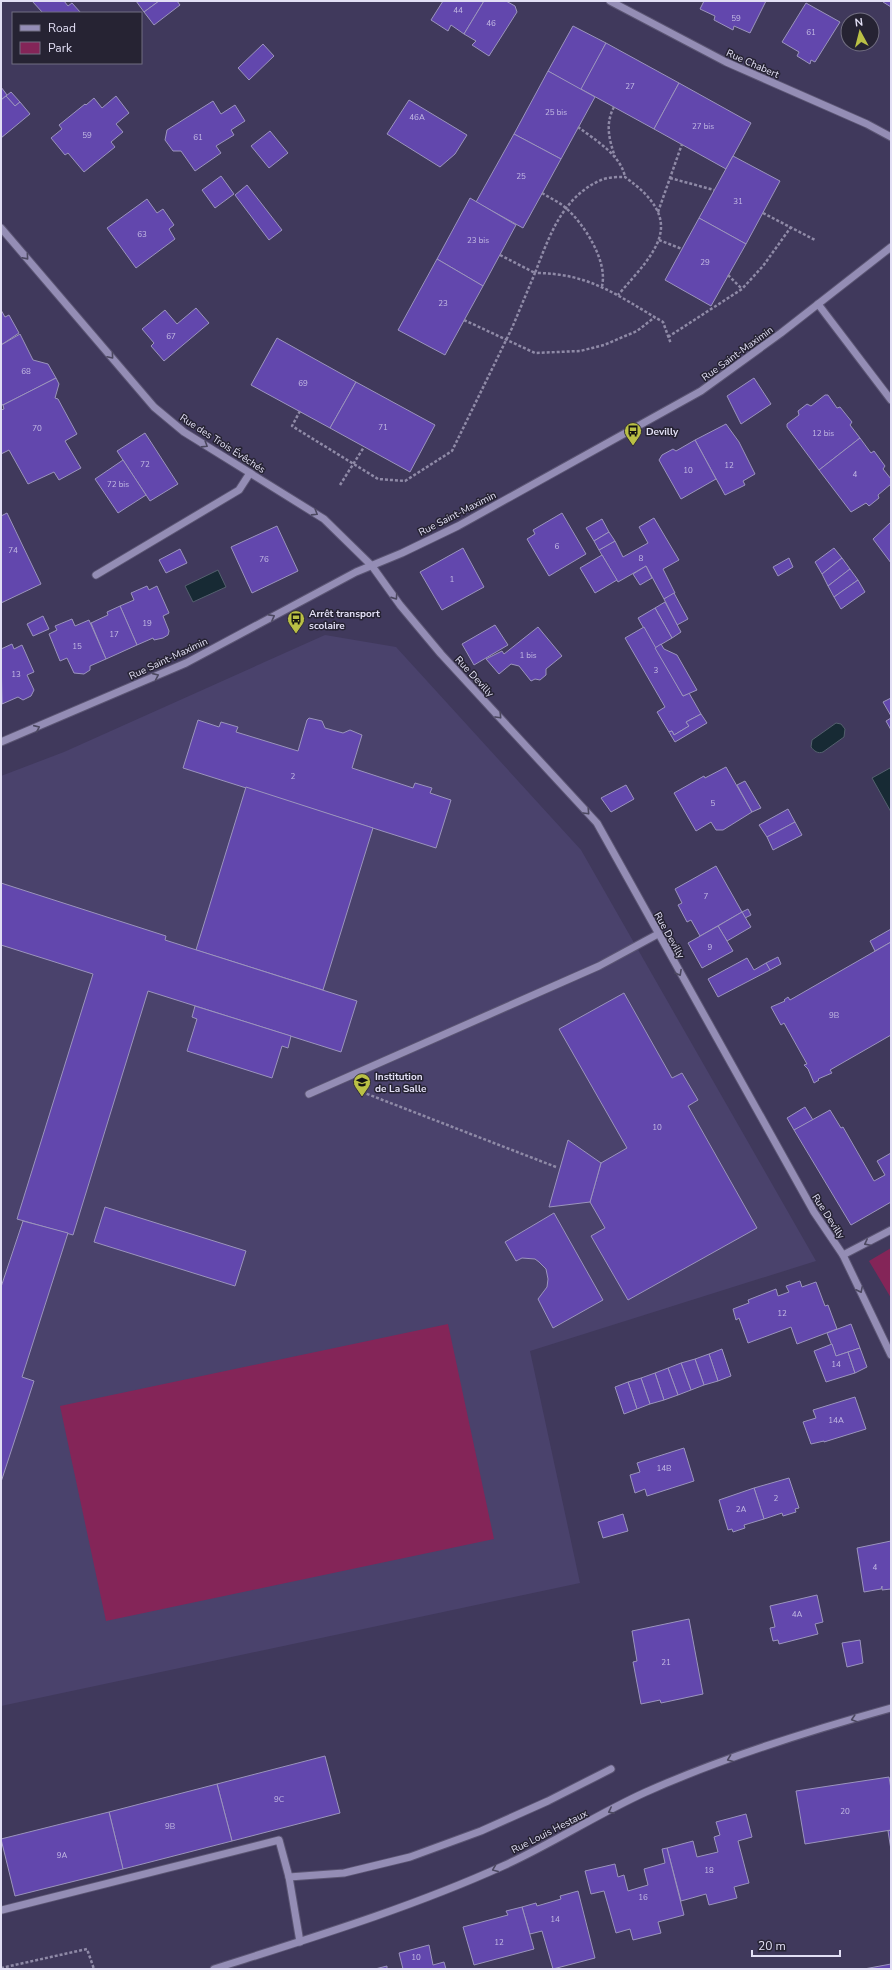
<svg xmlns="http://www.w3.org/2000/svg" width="892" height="1970" font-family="'Nunito Sans',sans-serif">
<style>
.built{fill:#4a426c}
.green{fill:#842558}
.water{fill:#172a34;stroke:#54606e}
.building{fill:#6247ad;stroke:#9b94bd}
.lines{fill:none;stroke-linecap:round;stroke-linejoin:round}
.minor-casing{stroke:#5b5573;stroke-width:9}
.path{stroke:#8f8aa7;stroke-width:2.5;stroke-dasharray:3 2;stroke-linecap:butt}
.minor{stroke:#948db5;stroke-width:7}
.oneway{stroke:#4c4860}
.labels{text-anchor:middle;stroke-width:3;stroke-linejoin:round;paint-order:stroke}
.number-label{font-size:8px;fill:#c2b9e3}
.street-label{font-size:10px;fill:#e2dff5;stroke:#262333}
.poi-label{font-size:10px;font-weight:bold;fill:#e2dff5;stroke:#262333;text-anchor:start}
</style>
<rect width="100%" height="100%" fill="#40395c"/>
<polygon class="built" points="325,635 396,647 581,850 816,1261 530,1351 580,1583 1,1706 1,776 64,752"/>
<g class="green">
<polygon points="891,1248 891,1298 869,1261"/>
<polygon points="448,1324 494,1539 106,1621 60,1406"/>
</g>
<g class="water">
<polygon points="218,570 226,587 193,602 185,586"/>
<path d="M836,723L841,724L845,729L844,737L823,752C818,754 814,751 811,747L812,740Z"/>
<polygon points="890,768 891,771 891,812 872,778"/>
</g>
<g class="building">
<polygon points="32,1 64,1 68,6 72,3 81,13 43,13"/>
<polygon points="136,1 159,1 144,12"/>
<polygon points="159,1 177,1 180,5 154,25 144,12"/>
<polygon points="443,1 484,1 464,34 451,25 448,31 431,20"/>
<polygon points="484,1 506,1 515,6 517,12 489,56 472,45 476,41 464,34"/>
<polygon points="704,1 766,1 750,33 734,26 733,30 714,20 715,16 700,9"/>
<polygon points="884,1 891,1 891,7 883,2"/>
<polygon points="806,3 840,22 815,62 811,60 810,64 797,56 799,52 782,42"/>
<polygon points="573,26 606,43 581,90 548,71"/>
<polygon points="606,43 679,83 654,129 581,89"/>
<polygon points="263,44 274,56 249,80 238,68"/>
<polygon points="548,71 595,97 561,159 514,134"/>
<polygon points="679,83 751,123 726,169 654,129"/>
<polygon points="1,87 7,95 1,100"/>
<polygon points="11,92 20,102 15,106 6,96"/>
<polygon points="6,96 15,106 20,102 30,114 1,138 1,100"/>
<polygon points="116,96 129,113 116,124 123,132 111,142 115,147 84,172 68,153 65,155 51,138 62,129 59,125 85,104 86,105 94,98 102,108"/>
<polygon points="409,100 467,135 455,154 440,167 387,134"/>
<polygon points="213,101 221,114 235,105 245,121 231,130 234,135 216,146 221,153 195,171 181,151 173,151 165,140 167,130"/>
<polygon points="270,131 288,153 269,168 251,146"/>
<polygon points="514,134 561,159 523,228 476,202"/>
<polygon points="733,156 780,181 746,244 699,218"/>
<polygon points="221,176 234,194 215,208 202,190"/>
<polygon points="247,185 282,230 269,240 235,195"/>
<polygon points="470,198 516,225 483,286 437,259"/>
<polygon points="147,199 157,213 163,209 174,225 169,229 175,239 136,268 107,228"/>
<polygon points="699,218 746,244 711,306 665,280"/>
<polygon points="437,259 483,286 445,355 398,330"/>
<polygon points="196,308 209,323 164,361 151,346 154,343 142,329 165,310 177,324"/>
<polygon points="1,310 5,317 9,315 19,333 1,345"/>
<polygon points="20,334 33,360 48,364 56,378 3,405 1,404 1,345"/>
<polygon points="277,338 356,382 330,428 251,385"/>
<polygon points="56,378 59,384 55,398 58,399 77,434 65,441 81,468 59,480 54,472 28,484 9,450 1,454 1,410 4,409 3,405"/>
<polygon points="754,378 771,404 741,424 727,396"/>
<polygon points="356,382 435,425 410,472 330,428"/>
<polygon points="825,395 828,395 837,408 840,407 852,422 850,425 860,438 819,470 787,427 787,424 799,415 798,411 807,404 811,406"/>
<polygon points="726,424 739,442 755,474 743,481 745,485 725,495 695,440"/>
<polygon points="145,433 178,484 150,501 117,451"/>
<polygon points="860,438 871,453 874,451 885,466 883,469 891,479 891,484 878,495 879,498 869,506 866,503 851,512 819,470"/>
<polygon points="695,440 716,479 681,499 659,460 662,455 673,449 676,451"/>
<polygon points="123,460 146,495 118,513 95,479"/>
<polygon points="7,513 41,584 1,603 1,516"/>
<polygon points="562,513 586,554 549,576 527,539 535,534 533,530"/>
<polygon points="654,518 679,560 663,569 675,593 664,599 646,566 618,582 599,550 615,541 623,557 648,543 639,527"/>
<polygon points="602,519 609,532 594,541 586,528"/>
<polygon points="891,522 891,563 873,539"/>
<polygon points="277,526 298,571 252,593 231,547"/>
<polygon points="609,532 615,541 599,550 594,541"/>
<polygon points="463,548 484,587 442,610 420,572"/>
<polygon points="834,548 842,558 822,574 815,562"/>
<polygon points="180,549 187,563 166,573 159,560"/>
<polygon points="602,555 617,580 595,593 580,568"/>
<polygon points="789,558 793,567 778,576 773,567"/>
<polygon points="842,558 850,569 828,586 822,574"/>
<polygon points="646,566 652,578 640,585 633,574"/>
<polygon points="850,569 858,580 834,597 828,586"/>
<polygon points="858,580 865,592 841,609 834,597"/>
<polygon points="147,586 149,590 157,586 169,613 163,616 169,631 168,635 163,638 154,640 153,638 137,645 120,606 134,600 131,593"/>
<polygon points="674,593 688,619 677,625 664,599"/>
<polygon points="665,602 681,632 672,638 655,608"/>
<polygon points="120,606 137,645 106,659 91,623 108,615 107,612"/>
<polygon points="655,608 672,638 655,648 638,618"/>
<polygon points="43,616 49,629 33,636 27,624"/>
<polygon points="72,619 75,626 89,620 106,659 90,666 90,670 84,674 74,673 67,658 60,661 49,634 57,630 55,626"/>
<polygon points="495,625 508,645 474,665 462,644"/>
<polygon points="538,627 562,656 546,669 546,675 540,680 535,679 531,681 519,666 511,664 499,674 486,659 502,651 504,654"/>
<polygon points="644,627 683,696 689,693 701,714 686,722 689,726 674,735 672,731 669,732 657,712 665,707 625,638"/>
<polygon points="12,644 14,649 22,645 34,672 27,675 34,690 31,696 23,700 18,697 2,704 1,649"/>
<polygon points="661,644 664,649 677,655 697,690 683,696 655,648"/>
<polygon points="891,698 891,716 883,702"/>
<polygon points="701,714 707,723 675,742 669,732 672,731 674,735 689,726 686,722"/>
<polygon points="309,718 322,721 325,728 343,733 350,730 362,735 352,768 413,788 415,783 432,788 430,793 451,800 436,848 183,768 198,720 219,727 221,722 238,727 236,732 298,751 307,720"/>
<polygon points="891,718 891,730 886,721"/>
<polygon points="726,767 752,812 723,830 716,830 711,822 696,831 674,793 704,776 705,778"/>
<polygon points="745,781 761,808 752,812 737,785"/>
<polygon points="626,785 634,799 611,812 601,798"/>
<polygon points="246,787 373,828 323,990 196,950"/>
<polygon points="788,809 795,822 767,837 759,825"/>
<polygon points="795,822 802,835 773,850 767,837"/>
<polygon points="716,866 742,912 700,936 691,920 687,922 678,905 682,903 675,889"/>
<polygon points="1,883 166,936 165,940 357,1001 341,1052 148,991 73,1235 17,1219 93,974 1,945"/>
<polygon points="748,909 751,915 745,918 742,912"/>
<polygon points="742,912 751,927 727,941 718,926"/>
<polygon points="718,926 733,951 702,968 688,943"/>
<polygon points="891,929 891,942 875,951 870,941"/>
<polygon points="891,942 891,1035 830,1070 832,1073 818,1079 819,1080 814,1083 808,1069 804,1065 807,1064 784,1023 781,1025 771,1007 785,1001 784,1000 788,997 790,1000"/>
<polygon points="778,957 781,964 770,970 766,963"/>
<polygon points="747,958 754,970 766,963 770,970 718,997 708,979"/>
<polygon points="624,993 672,1078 682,1073 698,1100 688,1106 757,1228 628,1300 591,1236 605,1228 590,1202 601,1163 627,1148 559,1029"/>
<polygon points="195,1006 291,1036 288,1048 282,1046 272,1078 187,1051 197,1019 192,1017"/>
<polygon points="805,1107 813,1120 794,1130 787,1118"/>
<polygon points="830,1110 841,1128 843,1127 874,1181 885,1175 877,1161 891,1153 891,1202 851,1225 794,1130"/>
<polygon points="568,1140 601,1163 590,1202 549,1207"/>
<polygon points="105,1207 246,1251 235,1286 94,1242"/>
<polygon points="554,1213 603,1300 553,1328 538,1299 547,1287 548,1279 546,1269 539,1262 535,1259 522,1258 516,1261 505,1242"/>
<polygon points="23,1221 68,1233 22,1377 34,1381 1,1482 1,1287"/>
<polygon points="800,1281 802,1287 816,1282 825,1306 828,1305 837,1329 797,1344 791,1327 748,1343 739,1318 736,1320 733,1309 749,1303 748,1300 776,1289 778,1296 789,1292 786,1286"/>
<polygon points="851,1324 860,1348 836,1356 827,1333"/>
<polygon points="832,1344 836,1356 848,1352 855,1373 826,1382 814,1351"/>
<polygon points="860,1348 867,1367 855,1373 848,1352"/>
<polygon points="722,1349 731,1376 718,1381 709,1354"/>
<polygon points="709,1354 718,1381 704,1385 695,1359"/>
<polygon points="695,1359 704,1385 691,1390 681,1363"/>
<polygon points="681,1363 691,1390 678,1395 668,1368"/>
<polygon points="668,1368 678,1395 664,1400 655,1373"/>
<polygon points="655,1373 664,1400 650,1404 641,1378"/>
<polygon points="641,1378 650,1404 637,1409 628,1382"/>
<polygon points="628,1382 637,1409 624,1414 615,1387"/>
<polygon points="855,1397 866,1429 824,1442 824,1441 811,1444 803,1422 816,1418 813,1410"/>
<polygon points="684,1448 694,1481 647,1496 645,1489 635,1493 630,1475 640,1472 637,1463"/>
<polygon points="789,1478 799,1508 795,1509 796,1512 783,1516 782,1513 764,1519 754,1488"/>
<polygon points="754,1488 764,1519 744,1525 745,1528 733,1532 732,1529 728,1530 719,1500"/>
<polygon points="623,1514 628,1531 603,1538 598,1522"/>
<polygon points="891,1541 891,1589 882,1590 882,1586 881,1589 864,1592 857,1548"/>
<polygon points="817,1595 823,1622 815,1624 818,1634 779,1644 778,1640 773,1641 770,1628 775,1627 770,1606"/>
<polygon points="689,1619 703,1694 661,1703 660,1700 641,1704 633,1662 637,1661 632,1631"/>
<polygon points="860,1640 863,1663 847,1667 842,1643"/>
<polygon points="325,1756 340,1813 232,1841 217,1784"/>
<polygon points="889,1777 891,1789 891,1830 805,1844 796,1791"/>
<polygon points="217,1784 232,1841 123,1869 109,1812"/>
<polygon points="109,1812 123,1869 15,1896 1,1839"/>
<polygon points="746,1814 752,1837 738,1841 749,1883 734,1887 737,1898 709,1905 706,1894 681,1901 667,1848 693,1841 697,1857 718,1852 714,1837 720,1835 716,1822"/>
<polygon points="891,1830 891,1850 888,1831"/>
<polygon points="667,1848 684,1915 658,1922 661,1933 633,1940 630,1929 616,1933 604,1891 591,1894 585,1871 615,1864 618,1877 624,1875 628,1891 648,1885 644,1869 665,1863 662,1849"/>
<polygon points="578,1891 595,1958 553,1969 542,1931 530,1934 522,1907 536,1903 537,1906 561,1899 560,1896"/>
<polygon points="522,1907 534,1949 474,1965 463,1927 508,1915 506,1911"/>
<polygon points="429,1945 433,1965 444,1962 446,1969 403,1969 399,1953"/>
<polygon points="891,1964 891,1969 864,1969"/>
<polygon points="387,1966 387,1969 375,1969"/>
</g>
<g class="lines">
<g class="minor-casing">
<g id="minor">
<polyline points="610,1 726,62 867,124 891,137"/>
<polyline points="1,228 154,407 184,432 324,519 372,566 400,605 441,654 597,823 814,1212 843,1255 891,1355"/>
<polyline points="818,304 891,400"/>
<polyline points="96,575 239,490 250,473"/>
<polyline points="1,742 186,663 356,572 402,553 458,526 701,391 781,333 891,247"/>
<polyline points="309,1094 599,966 658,934"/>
<polyline points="843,1255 891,1230"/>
<polyline points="289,1877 344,1873 410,1857 481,1831 548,1801 611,1769"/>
<polyline points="2,1910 279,1840 289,1877 300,1942"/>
<path d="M214,1969C311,1938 410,1908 503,1866C552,1844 597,1814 646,1792C724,1757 808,1731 891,1708"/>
</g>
</g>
<g class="path">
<path d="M614,107C605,124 609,139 615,157"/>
<path d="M578,127C595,140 621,155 625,177"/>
<polyline points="670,178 714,190"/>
<path d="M542,193C550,198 559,202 566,208C584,224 608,261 602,286"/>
<polyline points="658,212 682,144"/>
<polyline points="763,213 815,240"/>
<polyline points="659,240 682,249"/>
<path d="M500,255L535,273C549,237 562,197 601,180C608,177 618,177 625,177C688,222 657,250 618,295"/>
<polyline points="728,275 742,289"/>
<polyline points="464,320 535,353 580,351 604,345 637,331 655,317"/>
<polyline points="668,337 742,289 763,266 791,227"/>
<path d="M300,411L292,426L378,479L405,481L452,451L512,328L535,273C590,273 618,296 663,322L671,344"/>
<polyline points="340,485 364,447"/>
<polyline points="362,1092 556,1167"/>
<polyline points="1,1968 87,1949 94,1969"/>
</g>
<use href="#minor" class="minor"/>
</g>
<defs><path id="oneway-chevron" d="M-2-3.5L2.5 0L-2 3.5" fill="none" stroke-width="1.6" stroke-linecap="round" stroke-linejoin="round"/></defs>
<g class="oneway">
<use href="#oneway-chevron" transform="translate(26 257) rotate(49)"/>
<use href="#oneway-chevron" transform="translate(111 356) rotate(50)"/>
<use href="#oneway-chevron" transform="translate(205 445) rotate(32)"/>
<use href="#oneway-chevron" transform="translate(315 513) rotate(32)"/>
<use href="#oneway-chevron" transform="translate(395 597) rotate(55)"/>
<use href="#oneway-chevron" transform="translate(272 617) rotate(-28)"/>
<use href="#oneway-chevron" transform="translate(156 676) rotate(-24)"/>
<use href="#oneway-chevron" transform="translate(499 716) rotate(47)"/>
<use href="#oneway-chevron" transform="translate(37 728) rotate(-24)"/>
<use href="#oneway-chevron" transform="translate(587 812) rotate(47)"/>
<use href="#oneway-chevron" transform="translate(679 973) rotate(61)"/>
<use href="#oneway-chevron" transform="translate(867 1243) rotate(153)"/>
<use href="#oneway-chevron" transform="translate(860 1290) rotate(64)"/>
<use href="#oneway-chevron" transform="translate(854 1719) rotate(162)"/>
<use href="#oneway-chevron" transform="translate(730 1759) rotate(159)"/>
<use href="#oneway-chevron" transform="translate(611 1811) rotate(153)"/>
<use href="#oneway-chevron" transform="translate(495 1869) rotate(158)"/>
</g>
<defs>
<g id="bus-pin" transform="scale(0.9)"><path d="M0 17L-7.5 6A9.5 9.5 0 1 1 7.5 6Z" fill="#bac045" stroke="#262333"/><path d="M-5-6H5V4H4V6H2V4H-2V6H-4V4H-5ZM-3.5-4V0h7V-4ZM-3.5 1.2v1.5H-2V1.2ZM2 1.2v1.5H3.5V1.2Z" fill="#111"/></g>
<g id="school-pin" transform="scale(0.9)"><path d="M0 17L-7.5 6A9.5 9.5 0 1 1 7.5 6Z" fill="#bac045" stroke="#262333"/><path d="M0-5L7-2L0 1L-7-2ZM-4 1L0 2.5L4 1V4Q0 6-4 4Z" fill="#111"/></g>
</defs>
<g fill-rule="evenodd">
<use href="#bus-pin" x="633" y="431"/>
<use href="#bus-pin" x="296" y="619"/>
<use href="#school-pin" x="362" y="1082"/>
</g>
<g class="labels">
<g class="number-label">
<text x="458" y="13">44</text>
<text x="736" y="21">59</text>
<text x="491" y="26">46</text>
<text x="811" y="35">61</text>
<text x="630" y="89">27</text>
<text x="556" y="115">25 bis</text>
<text x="417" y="120">46A</text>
<text x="703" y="129">27 bis</text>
<text x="87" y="138">59</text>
<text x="198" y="140">61</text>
<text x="521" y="179">25</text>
<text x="738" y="204">31</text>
<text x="142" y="237">63</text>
<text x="478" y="243">23 bis</text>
<text x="705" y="265">29</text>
<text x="443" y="306">23</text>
<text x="171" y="339">67</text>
<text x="26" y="374">68</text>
<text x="303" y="386">69</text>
<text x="383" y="430">71</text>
<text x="37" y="431">70</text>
<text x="823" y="436">12 bis</text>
<text x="145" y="467">72</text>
<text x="729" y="468">12</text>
<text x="688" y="473">10</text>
<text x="855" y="477">4</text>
<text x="118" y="487">72 bis</text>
<text x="557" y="549">6</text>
<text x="13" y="553">74</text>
<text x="641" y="561">8</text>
<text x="264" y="562">76</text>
<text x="452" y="582">1</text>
<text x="147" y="626">19</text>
<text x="114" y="637">17</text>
<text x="77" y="649">15</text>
<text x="528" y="658">1 bis</text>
<text x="656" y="673">3</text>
<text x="16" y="677">13</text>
<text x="293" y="779">2</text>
<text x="713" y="806">5</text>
<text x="706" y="899">7</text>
<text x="710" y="950">9</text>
<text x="834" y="1018">9B</text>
<text x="657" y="1130">10</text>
<text x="782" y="1316">12</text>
<text x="836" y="1367">14</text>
<text x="836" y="1423">14A</text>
<text x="664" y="1471">14B</text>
<text x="776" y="1501">2</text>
<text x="741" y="1512">2A</text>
<text x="875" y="1570">4</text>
<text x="797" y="1617">4A</text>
<text x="666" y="1665">21</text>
<text x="279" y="1802">9C</text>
<text x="845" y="1814">20</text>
<text x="170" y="1829">9B</text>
<text x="62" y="1858">9A</text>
<text x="709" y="1873">18</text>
<text x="643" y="1900">16</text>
<text x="555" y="1922">14</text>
<text x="499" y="1945">12</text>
<text x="416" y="1960">10</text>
</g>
<g class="street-label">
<text transform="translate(753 63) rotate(24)" y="4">Rue Chabert</text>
<text transform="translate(737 353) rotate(-36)" y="4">Rue Saint-Maximin</text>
<text transform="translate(223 443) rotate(33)" y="4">Rue des Trois Évêchés</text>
<text transform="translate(457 513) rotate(-27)" y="4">Rue Saint-Maximin</text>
<text transform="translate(168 658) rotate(-25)" y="4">Rue Saint-Maximin</text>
<text transform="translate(475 676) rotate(47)" y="4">Rue Devilly</text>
<text transform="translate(670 935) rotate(61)" y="4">Rue Devilly</text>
<text transform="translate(829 1216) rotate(57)" y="4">Rue Devilly</text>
<text transform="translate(549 1831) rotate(-27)" y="4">Rue Louis Hestaux</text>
</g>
<g class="poi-label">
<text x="646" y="435">Devilly</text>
<text x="309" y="617">Arrêt transport<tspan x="309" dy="12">scolaire</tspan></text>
<text x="375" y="1080">Institution<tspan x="375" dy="12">de La Salle</tspan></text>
</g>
</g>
<rect width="892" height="1970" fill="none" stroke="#e2dff5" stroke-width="4"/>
<rect x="12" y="12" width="130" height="52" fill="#262333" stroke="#716e81"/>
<rect x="20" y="25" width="20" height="6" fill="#948db5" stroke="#716e81"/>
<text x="48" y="32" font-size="12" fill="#e2dff5">Road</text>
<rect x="20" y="42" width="20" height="12" fill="#842558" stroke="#716e81"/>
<text x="48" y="52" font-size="12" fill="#e2dff5">Park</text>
<g transform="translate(860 32) rotate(353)"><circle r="19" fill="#262333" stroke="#716e81"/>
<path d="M0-3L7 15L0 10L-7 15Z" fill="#bac045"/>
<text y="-6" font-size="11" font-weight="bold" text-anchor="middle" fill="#e2dff5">N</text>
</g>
<path d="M752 1950v6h88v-6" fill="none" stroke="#e2dff5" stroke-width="2"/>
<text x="758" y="1950" font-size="12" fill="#e2dff5" stroke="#262333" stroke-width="3" paint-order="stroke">20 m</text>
</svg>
